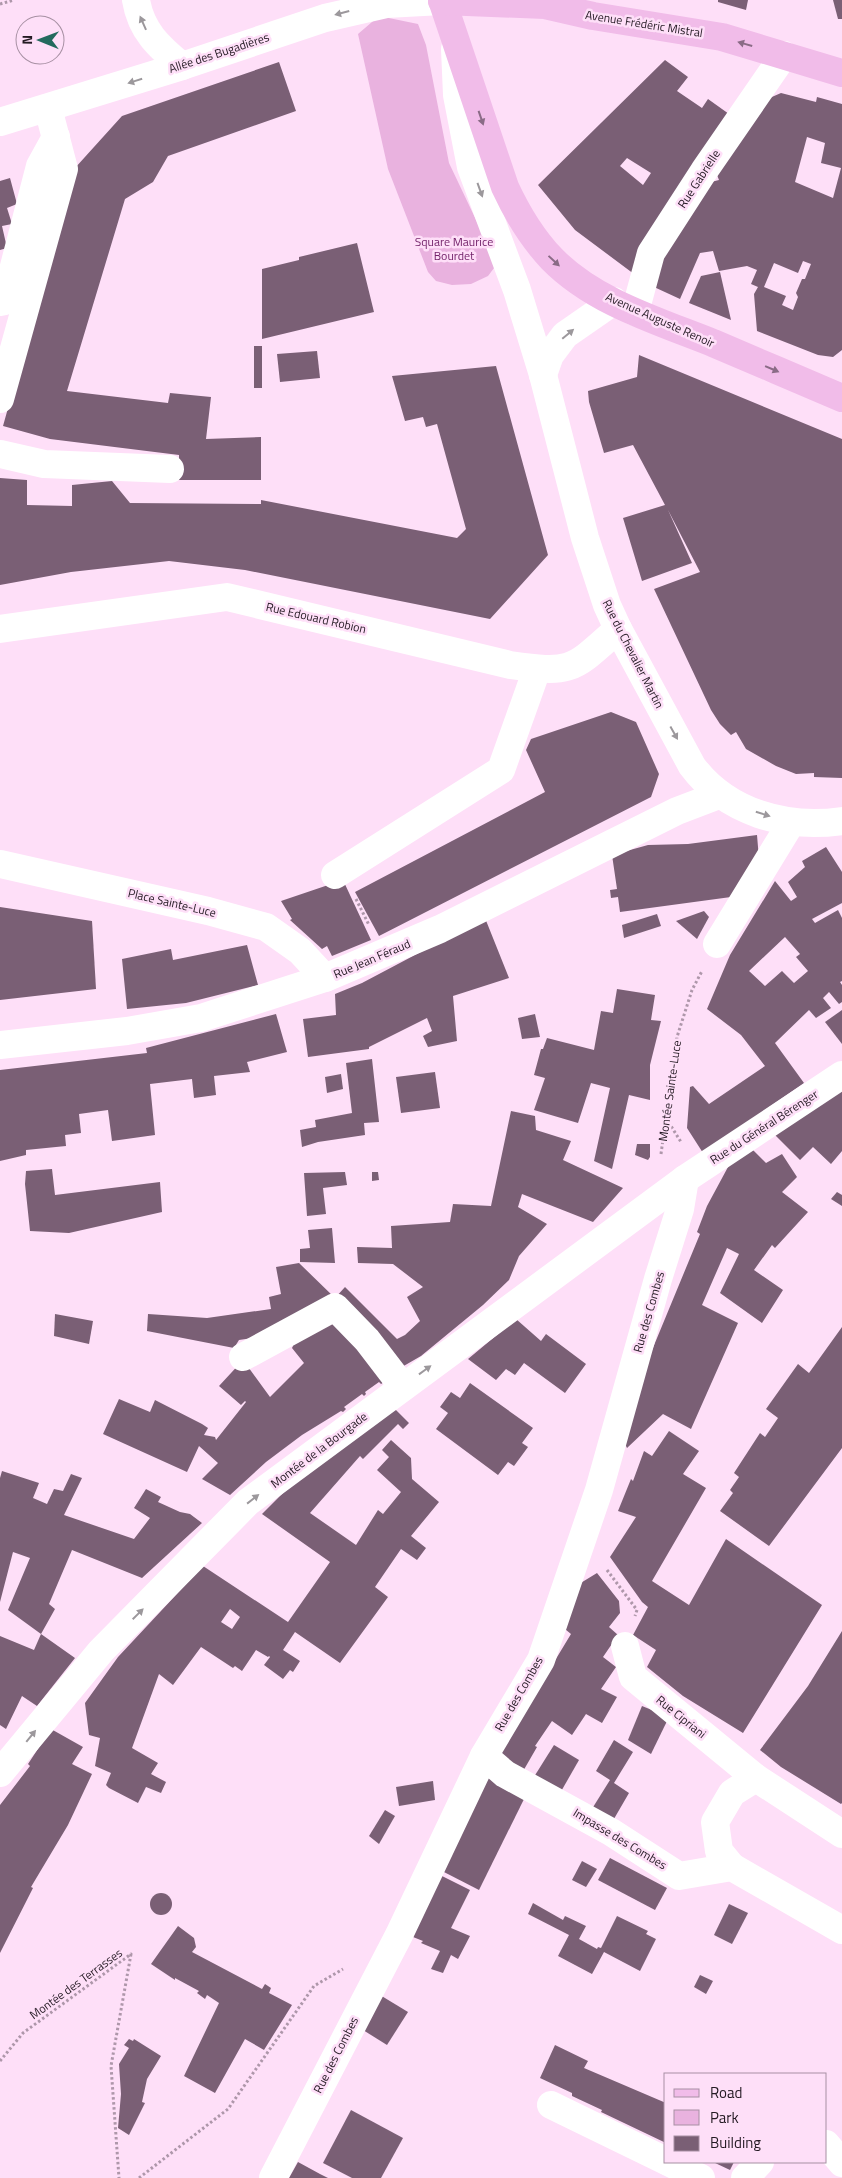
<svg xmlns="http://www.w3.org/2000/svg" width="842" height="2178" font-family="'Titillium Web',sans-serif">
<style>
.green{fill:#e9b2df}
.building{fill:#7a5f75;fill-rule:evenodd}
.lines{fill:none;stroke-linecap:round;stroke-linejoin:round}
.path{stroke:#ae97aa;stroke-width:3;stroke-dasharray:2.5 2.5;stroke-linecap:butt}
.minor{stroke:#fff;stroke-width:28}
.major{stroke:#f1bce9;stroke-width:28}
.oneway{fill:#9c989c}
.oneway2{fill:#8a6b86}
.labels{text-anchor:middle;stroke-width:5;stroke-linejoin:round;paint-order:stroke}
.street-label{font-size:12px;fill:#241a23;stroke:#fedff8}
.park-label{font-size:12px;fill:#73236a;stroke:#fedff8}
</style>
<rect width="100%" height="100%" fill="#fedff8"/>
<polygon class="green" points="379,16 418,24 426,45 449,163 497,264 488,276 471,284 452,285 436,281 428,272 388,169 358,34"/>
<g class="building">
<polygon points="718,0 748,0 746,10 718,2"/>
<polygon points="833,0 842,0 842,19 838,19"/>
<path d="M665,60L688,77L677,91L702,108L708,99L729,114L638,277L575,230L538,185ZM627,158L651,173L643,185L620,166Z"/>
<polygon points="279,62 296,111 168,156 153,182 125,199 67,391 168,403 170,393 211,397 206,439 261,437 261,480 179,480 179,455 50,439 3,426 75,168 122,116"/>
<path d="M781,93L816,102L817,97L842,104V350L833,357L818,355L757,331L754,294L758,287L751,284L757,270L747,266L719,271L713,251L700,253L680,299L654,287L662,256L707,183L719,180L715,170L756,104ZM807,137L825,143L821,163L841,168L833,198L795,182ZM803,261L811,264L805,279H802L796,293L798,297L793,310L782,305L786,296L764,287L774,263L798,273Z"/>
<polygon points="10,178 17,204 7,208 12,224 2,226 7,248 0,250 0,181"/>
<polygon points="357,243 374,312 262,339 262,269 299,260 299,257"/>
<polygon points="720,272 731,320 689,303 701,276"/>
<rect x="254" y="346" width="8" height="42"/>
<polygon points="317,351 320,378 280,382 277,354"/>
<polygon points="639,355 842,439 842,778 814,777 814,773 796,774 776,766 746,749 736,732 731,735 720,724 711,710 654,589 700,572 668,510 692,563 642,581 623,518 665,505 633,445 604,453 589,402 588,391 637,377"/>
<polygon points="496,366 548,555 490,619 245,570 169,561 71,572 0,585 0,478 27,480 27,505 72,506 72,485 112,481 130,503 261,504 261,500 457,538 466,529 437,424 426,427 423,417 405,421 392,376"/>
<polygon points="611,712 636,722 659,774 651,797 379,936 355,892 545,792 526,750 531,739"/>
<polygon points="757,835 759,859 731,897 620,912 618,897 611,898 610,890 617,889 612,855 648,845 688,844"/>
<path d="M826,847L842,872V903L812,919L815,923L838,910L842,918V981L840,982L842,985V1002L839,1004L829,992L823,998L831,1008L816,1018L809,1010L775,1043L804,1083L703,1153L687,1128L690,1087L693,1086L709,1104L765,1066L741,1035L707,1009L730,955L775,881L791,901L797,897L788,882L805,867L802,861ZM785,937L800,954L796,957L808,971L794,983L782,971L765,986L749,971Z"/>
<polygon points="343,880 371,940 332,956 327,946 322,949 290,920 292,919 281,901"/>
<polygon points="0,907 92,921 96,989 0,1000"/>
<polygon points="704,911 709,917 697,939 676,921"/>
<polygon points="657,914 661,926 624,938 622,925"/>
<polygon points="485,918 509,978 453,996 457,1041 428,1047 423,1036 432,1031 427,1018 369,1047 369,1049 308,1057 303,1019 336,1015 335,994 362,983"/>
<polygon points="247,945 258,985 186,1003 127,1009 122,959 171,949 173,960"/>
<polygon points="617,989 655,995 651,1020 661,1021 650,1065 650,1100 629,1095 612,1169 594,1161 610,1088 591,1083 578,1123 534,1110 545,1078 534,1075 541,1049 543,1049 547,1038 594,1050 601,1011 613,1013"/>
<polygon points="842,1010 842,1044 825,1022"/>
<polygon points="276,1014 287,1052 247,1062 250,1072 214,1076 216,1095 194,1098 192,1079 150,1084 155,1135 112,1141 108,1110 79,1114 81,1133 65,1135 66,1146 26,1150 26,1155 0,1161 0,1070 147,1053 146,1048"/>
<polygon points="535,1014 540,1037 522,1039 518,1018"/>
<polygon points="372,1059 379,1122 364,1123 365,1135 318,1142 302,1147 300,1130 316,1127 315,1120 352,1113 346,1063"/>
<polygon points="435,1072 440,1108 401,1113 396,1077"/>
<polygon points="341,1074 343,1089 327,1093 325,1077"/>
<polygon points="842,1082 842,1151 831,1164 813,1147 800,1160 770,1130"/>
<polygon points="511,1111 535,1116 536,1130 571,1141 563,1160 623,1188 593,1222 522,1194 518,1207 547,1224 519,1256 509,1280 483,1305 421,1356 395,1371 337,1301 278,1334 239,1340 234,1348 147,1331 148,1314 207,1318 271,1309 269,1297 281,1294 276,1267 299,1263 335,1298 345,1287 397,1339 405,1335 420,1321 407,1297 423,1287 393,1264 358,1263 357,1247 392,1248 391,1226 450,1222 453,1204 491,1206"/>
<polygon points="637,1144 650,1144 650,1157 648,1160 635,1155"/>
<polygon points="750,1147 766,1163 782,1154 797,1177 782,1192 808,1212 775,1248 772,1245 754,1270 783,1290 762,1323 720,1293 739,1254 727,1248 702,1305 738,1323 691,1429 663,1414 627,1448 625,1444 650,1355 700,1234 697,1232 707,1206 735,1154"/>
<polygon points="52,1169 55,1195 160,1182 162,1212 69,1233 30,1231 25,1184 26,1171"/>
<polygon points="345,1172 347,1185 323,1188 326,1214 307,1216 304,1173"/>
<polygon points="372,1172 378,1172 379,1180 372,1181"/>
<polygon points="837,1192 842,1195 842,1206 831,1199"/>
<polygon points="332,1228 335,1263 300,1262 300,1249 310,1248 308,1230"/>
<polygon points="55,1314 93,1321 89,1344 54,1336"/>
<polygon points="328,1316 386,1381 381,1384 379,1382 365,1392 366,1394 364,1396 362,1394 344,1407 346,1409 343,1412 341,1411 302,1435 266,1462 230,1495 202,1479 218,1463 199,1446 187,1472 103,1434 119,1399 150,1412 155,1400 202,1424 208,1428 204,1435 215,1437 216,1440 246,1402 245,1401 241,1405 219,1386 243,1360 270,1397 304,1363 292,1348 293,1346 290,1340"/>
<polygon points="516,1319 541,1341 546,1334 586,1364 565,1393 524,1363 515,1375 506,1369 496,1380 468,1359"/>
<polygon points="842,1327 842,1448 769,1546 720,1511 733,1493 730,1490 739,1477 734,1473 760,1433 765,1437 778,1418 766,1409 798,1364 809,1373"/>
<polygon points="470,1383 533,1428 522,1443 528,1447 514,1466 508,1462 498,1475 436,1429 448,1413 440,1407 451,1392 460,1398"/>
<path d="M394,1408L409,1423L403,1429L398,1424L363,1459L360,1456L310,1513L356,1545L378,1510L383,1514L401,1492L377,1470L389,1457L382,1450L391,1440L411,1458L412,1479L439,1502L411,1536L426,1548L417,1560L401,1549L375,1587L388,1597L340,1663L295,1632L283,1650L300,1661L293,1672L290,1670L283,1679L264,1665L270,1657L269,1656L268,1657L256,1650L242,1671L235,1666L233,1668L201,1647L173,1685L159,1674L132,1748L158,1763L151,1774L166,1782L161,1793L146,1787L138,1803L109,1788L106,1785L111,1773L95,1766L100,1738L89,1735L85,1703L118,1657L203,1566L288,1622L330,1562L262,1514L284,1492ZM230,1609L240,1617L232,1629L221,1622Z"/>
<polygon points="669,1431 699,1451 683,1474 706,1488 652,1581 689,1605 726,1539 822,1605 743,1733 683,1696 647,1667 656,1650 633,1635 648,1607 642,1602 610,1557 636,1517 618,1511 631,1479 633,1481 644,1451 652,1456"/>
<polygon points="2,1471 39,1483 33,1498 47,1504 54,1489 63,1491 71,1474 82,1478 64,1515 134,1539 150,1518 134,1508 146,1489 161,1497 158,1502 180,1512 190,1514 202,1523 142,1578 72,1550 49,1604 55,1609 41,1634 75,1658 37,1706 22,1696 6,1729 0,1725 0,1636 34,1650 41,1634 8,1610 30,1558 13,1552 0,1602 0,1478"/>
<polygon points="597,1573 619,1601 620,1613 609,1627 618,1635 603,1657 616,1667 601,1689 617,1697 602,1723 586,1714 572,1735 552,1721 535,1746 537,1747 522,1773 496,1758 571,1634 560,1625 579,1584"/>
<polygon points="842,1631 842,1803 841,1804 781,1767 760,1750 808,1686"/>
<polygon points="642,1706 669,1717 651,1754 628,1740"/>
<polygon points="51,1729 83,1747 72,1764 92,1774 68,1825 31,1887 33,1888 0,1953 0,1805 30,1766 28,1764"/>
<polygon points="614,1740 633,1752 614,1783 629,1793 611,1824 590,1812 610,1780 596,1771"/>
<polygon points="554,1745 579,1760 559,1795 532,1780"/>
<polygon points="488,1772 527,1793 479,1890 442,1871"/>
<polygon points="433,1781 435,1800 399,1806 396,1787"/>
<polygon points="385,1810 395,1816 379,1844 369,1836"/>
<polygon points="610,1858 667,1888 655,1910 598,1880"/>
<polygon points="582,1861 597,1869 586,1887 572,1880"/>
<polygon points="440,1875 470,1890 451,1928 470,1936 458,1959 451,1955 443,1973 431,1969 440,1951 421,1943 423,1941 413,1937"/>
<circle cx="161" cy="1904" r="11"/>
<polygon points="533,1903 563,1920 565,1916 586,1926 579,1939 597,1949 598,1947 601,1948 617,1916 648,1931 646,1934 656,1939 640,1971 604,1952 592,1974 558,1956 569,1935 528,1914"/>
<polygon points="729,1904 748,1913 732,1944 714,1935"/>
<polygon points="178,1926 194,1938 196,1947 192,1952 262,1989 265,1984 271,1988 269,1993 292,2005 264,2050 245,2039 215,2093 184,2076 219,2003 207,1995 205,1999 197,1993 199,1991 175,1978 175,1980 151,1964"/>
<polygon points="700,1975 713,1981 706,1994 694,1987"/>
<polygon points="380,1995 408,2012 387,2045 363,2030"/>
<polygon points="129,2039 133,2041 134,2039 161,2056 147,2079 142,2102 145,2103 129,2135 118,2128 121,2094 119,2064 129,2048 124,2045"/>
<polygon points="555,2045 588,2061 584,2068 666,2103 666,2143 601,2112 602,2110 572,2096 572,2093 540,2078"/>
<polygon points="351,2110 403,2138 381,2178 352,2178 323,2163"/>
<polygon points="298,2162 320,2174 328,2178 289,2178"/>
<polygon points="713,2162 734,2162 730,2170"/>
</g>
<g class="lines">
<g class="path">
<polyline points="0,4 14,0"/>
<polyline points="356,899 369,925"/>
<polyline points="666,1118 681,1142"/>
<polyline points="661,1154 677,1037 692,990 702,971"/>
<polyline points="607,1570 637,1610 635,1616"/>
<polyline points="0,2061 23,2033 131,1954 111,2066 119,2178"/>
<polyline points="139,2178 228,2109 314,1986 343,1969"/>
</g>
<g class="minor">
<path d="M136,0C141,31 159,47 182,66"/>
<path d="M455,49L457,95L471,167L517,290L543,375L585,538L607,605L618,629L692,766C727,813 786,829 842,821"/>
<polyline points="0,122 182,66 325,18 386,4 442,1"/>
<polyline points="0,302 5,301 40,166 56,137"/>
<polyline points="635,312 651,253 704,171 784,55"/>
<polyline points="543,375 550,355 565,335 614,301"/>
<polyline points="0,399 64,169 48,108"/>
<polyline points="0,454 44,464 170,469"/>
<path d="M0,629L227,597L510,665C573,674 572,670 618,629"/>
<polyline points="0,864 208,911 266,927 300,951 325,978"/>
<polyline points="335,875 501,770 537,669"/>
<polyline points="717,944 791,823"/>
<polyline points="0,1045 127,1031 201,1018 325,978 440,929 677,811 719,795"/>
<polyline points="243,1357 335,1307 367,1340 403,1387"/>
<polyline points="625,1646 633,1677 756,1778 842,1834"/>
<polyline points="484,1756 505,1774 611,1832 679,1876 732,1867 842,1930"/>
<polyline points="0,1773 101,1651 248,1502 685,1179 842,1075"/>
<polyline points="732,1867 719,1851 715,1822 732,1793 756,1778"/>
<polyline points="551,2105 666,2161"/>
<polyline points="826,2144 842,2163"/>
<polyline points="668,2162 701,2178"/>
<polyline points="273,2178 399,1935 484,1756 541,1660 599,1490 658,1279 680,1209 685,1179"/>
<polyline points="745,2178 760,2162"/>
</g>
<g class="major">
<path d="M442,0L505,187C517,213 532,238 552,259C594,302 658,321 713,343C756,361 799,380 842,398"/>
<polyline points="442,1 545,5 593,16 722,37 842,73"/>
</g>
</g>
<defs><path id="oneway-solid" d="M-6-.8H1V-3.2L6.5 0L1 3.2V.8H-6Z" transform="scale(1.25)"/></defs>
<g class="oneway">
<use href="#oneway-solid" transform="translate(342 13) rotate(165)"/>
<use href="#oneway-solid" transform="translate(143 23) rotate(-114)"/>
<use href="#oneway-solid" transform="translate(135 81) rotate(163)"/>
<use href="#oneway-solid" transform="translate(480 190) rotate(70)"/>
<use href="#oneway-solid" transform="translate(568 334) rotate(-40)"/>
<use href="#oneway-solid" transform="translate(674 733) rotate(61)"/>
<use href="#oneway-solid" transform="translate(763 814) rotate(17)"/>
<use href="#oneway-solid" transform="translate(425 1370) rotate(-36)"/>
<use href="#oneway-solid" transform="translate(253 1499) rotate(-38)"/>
<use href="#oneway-solid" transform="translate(138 1614) rotate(-45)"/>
<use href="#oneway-solid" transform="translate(31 1736) rotate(-51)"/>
</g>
<g class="oneway2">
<use href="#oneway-solid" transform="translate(745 44) rotate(-164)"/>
<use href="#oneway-solid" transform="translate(481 118) rotate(71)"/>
<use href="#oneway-solid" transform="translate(554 261) rotate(43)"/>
<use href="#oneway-solid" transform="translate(772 369) rotate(23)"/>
</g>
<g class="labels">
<g class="street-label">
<text transform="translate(644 24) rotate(9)" y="4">Avenue Frédéric Mistral</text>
<text transform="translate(219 53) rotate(-18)" y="4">Allée des Bugadières</text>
<text transform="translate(699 179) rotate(-57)" y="4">Rue Gabrielle</text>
<text transform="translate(660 320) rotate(24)" y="4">Avenue Auguste Renoir</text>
<text transform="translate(316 618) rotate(13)" y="4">Rue Edouard Robion</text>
<text transform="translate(633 654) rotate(63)" y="4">Rue du Chevalier Martin</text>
<text transform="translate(172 903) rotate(13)" y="4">Place Sainte-Luce</text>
<text transform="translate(372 959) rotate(-23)" y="4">Rue Jean Féraud</text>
<text transform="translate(670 1091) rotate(-82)" y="4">Montée Sainte-Luce</text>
<text transform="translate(764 1127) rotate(-33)" y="4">Rue du Général Bérenger</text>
<text transform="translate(649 1312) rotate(-74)" y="4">Rue des Combes</text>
<text transform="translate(319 1450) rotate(-37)" y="4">Montée de la Bourgade</text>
<text transform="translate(519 1694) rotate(-60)" y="4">Rue des Combes</text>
<text transform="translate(681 1717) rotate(39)" y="4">Rue Cipriani</text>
<text transform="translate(620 1839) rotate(31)" y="4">Impasse des Combes</text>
<text transform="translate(76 1984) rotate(-36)" y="4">Montée des Terrasses</text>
<text transform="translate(336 2055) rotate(-63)" y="4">Rue des Combes</text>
</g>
<g class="park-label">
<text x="454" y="246">Square Maurice<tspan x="454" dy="14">Bourdet</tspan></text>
</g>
</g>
<rect x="664" y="2073" width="162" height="90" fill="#fedff8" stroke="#a790a3"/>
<rect x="674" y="2089" width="25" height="8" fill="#f1bce9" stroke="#a790a3"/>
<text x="710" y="2098" font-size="15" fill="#241a23">Road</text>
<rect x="674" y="2110" width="25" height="15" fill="#e9b2df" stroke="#a790a3"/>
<text x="710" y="2123" font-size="15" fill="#241a23">Park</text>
<rect x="674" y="2136" width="25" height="15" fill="#7a5f75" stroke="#a790a3"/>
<text x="710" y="2148" font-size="15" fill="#241a23">Building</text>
<g transform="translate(40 40) rotate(271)"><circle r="24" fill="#fedff8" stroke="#a790a3"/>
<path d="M0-4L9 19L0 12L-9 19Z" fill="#246a5e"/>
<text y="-8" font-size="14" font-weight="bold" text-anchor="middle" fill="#241a23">N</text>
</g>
</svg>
